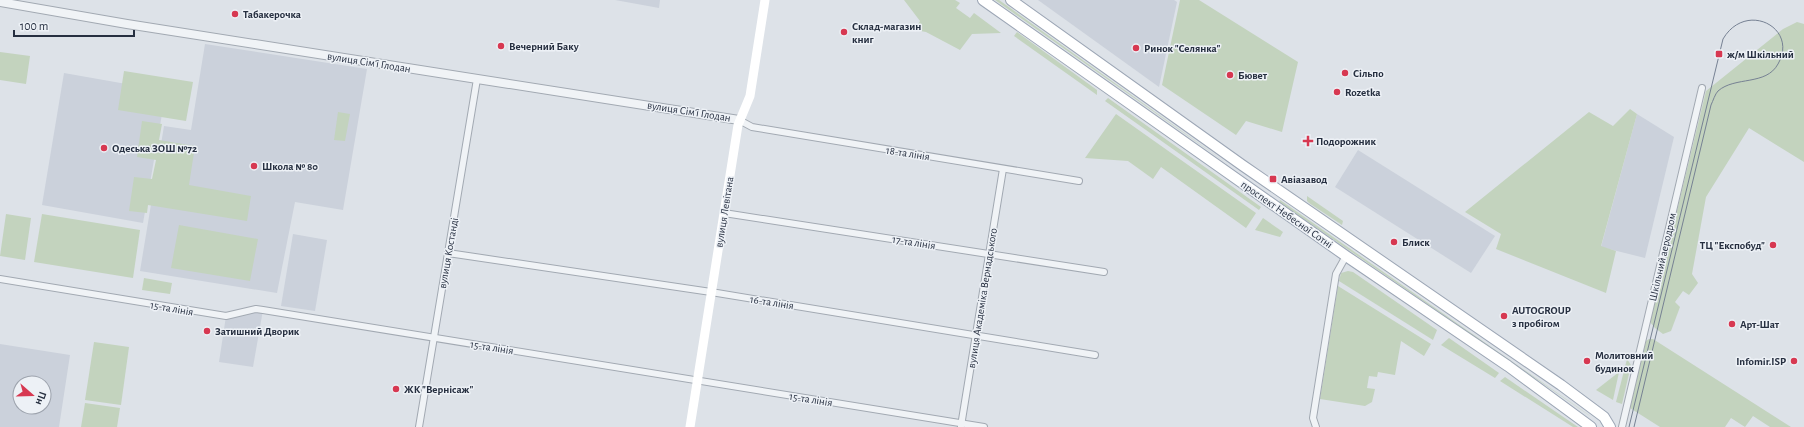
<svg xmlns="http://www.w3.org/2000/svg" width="1804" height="427" font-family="'Alegreya Sans',sans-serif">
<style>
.built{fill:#cbd1db;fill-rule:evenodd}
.green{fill:#c3d3be}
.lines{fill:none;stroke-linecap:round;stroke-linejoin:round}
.minor-casing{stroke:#a2a9b2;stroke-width:8}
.tertiary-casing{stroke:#a2a9b2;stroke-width:10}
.primary-casing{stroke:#9ca6b5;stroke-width:12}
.minor{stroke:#f0f3f6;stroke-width:6}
.tertiary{stroke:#f0f3f6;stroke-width:8}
.secondary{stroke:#fff;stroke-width:9}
.primary{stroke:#fff;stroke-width:10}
.tram{stroke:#768193;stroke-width:1}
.poi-dot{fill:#d73851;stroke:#edf1f6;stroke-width:1.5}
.labels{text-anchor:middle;stroke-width:3;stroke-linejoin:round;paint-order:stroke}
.poi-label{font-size:11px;font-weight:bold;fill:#262f40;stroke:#edf1f6;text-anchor:start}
.street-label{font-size:11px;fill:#262f40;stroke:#edf1f6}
</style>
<rect width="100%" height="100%" fill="#dde2e8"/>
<g class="built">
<polygon points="615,0 660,0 659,8"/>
<polygon points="1038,0 1174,0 1177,2 1159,87"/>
<polygon points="205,44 367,69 343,210 295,202 277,293 140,271 164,126 191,130"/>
<polygon points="64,73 166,91 143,223 42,205"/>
<polygon points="1637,114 1674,137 1645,258 1601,247"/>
<polygon points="1358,150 1495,236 1471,273 1335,187"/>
<polygon points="293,234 327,240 315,311 281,306"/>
<polygon points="263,310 253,367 219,362 226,316"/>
<path d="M0,344L70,355L59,427H0ZM20,383H44V407H20Z"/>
</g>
<g class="green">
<polygon points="904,0 955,0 960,3 956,8 970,18 974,13 1001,33 972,34 960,50 926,32 915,30 920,21"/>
<polygon points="995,0 999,0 1232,167"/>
<polygon points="1180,0 1199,0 1298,62 1282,132 1246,121 1236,135 1162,85"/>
<polygon points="1797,22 1804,24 1804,162 1749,128 1706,197 1692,274 1698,283 1689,295 1683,291 1675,302 1680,307 1671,331 1663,334 1655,328 1650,322 1706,91 1783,29"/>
<polygon points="1017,32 1097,90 1097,95 1014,36"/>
<polygon points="0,52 30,56 26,84 0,80"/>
<polygon points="124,71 193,82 186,121 118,110"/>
<polygon points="1108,98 1261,207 1259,210 1105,101"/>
<polygon points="1630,109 1637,114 1601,246 1616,251 1606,293 1496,249 1501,234 1465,212 1589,112 1613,126"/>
<polygon points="338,112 350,114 345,141 334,140"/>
<polygon points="1116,114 1256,213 1246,228 1161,167 1153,179 1128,161 1085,158"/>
<polygon points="142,121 162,124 159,140 195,146 189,185 251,196 247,221 148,205 147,213 129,211 134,177 152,179 156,160 137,157"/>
<polygon points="1307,196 1343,221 1342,225 1309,203 1307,201"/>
<polygon points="1280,200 1589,415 1590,416 1279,202"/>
<polygon points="6,214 31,218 25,260 0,256"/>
<polygon points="42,214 140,230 133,278 34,262"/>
<polygon points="1263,218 1283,232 1280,237 1255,230"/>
<polygon points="179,225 258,239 250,281 171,268"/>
<polygon points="1348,271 1353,272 1437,330 1433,340 1339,281 1341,273"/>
<polygon points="144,278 172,283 170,294 142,290"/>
<polygon points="1338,286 1431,344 1424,356 1401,341 1395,375 1378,372 1377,377 1369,376 1367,388 1375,389 1372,402 1365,406 1320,399"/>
<polygon points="1449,338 1499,373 1495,378 1441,345"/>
<polygon points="1649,339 1653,339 1791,427 1770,427 1753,416 1745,427 1731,418 1725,427 1660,427 1630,408 1646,341"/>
<polygon points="94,342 129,347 121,405 85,400"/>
<polygon points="1627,359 1631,365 1622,404 1616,402"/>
<polygon points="1619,372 1613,400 1596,390"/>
<polygon points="1505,377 1578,427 1573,427 1500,381"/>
<polygon points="85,403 120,408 117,427 81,427"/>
</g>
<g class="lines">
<g class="minor-casing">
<g id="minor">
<polyline points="739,120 752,127 1079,181"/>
<polyline points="724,213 1104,272"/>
<polyline points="448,253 711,292 1095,355"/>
<polyline points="0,279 226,316 256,309 263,310 984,427"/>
<polyline points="961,426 1003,169"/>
<polyline points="419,427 477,79"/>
<polyline points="1316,427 1313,418 1336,274 1346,256"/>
<polyline points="1622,427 1702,88"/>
</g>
</g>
<g class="tertiary-casing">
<polyline id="tertiary" points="0,2 127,24 739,120"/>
</g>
<g class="primary-casing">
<g id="primary">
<polyline points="983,0 1346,256 1508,366 1591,427"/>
<polyline points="1011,0 1242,165 1561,385 1604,417 1610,427"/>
</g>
</g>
<use href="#minor" class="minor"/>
<use href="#tertiary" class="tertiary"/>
<polyline class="secondary" points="690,427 738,125 750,96 765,0"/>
<use href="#primary" class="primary"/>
<path class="tram" d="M1629,427L1723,39C1746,0 1799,28 1778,64C1766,86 1735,76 1718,91C1715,94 1713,101 1711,105L1634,427"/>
</g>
<g class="poi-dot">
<circle cx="235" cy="14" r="4"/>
<circle cx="844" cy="32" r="4"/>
<circle cx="501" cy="46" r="4"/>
<circle cx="1136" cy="48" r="4"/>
<rect x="1715" y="50" width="8" height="8" rx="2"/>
<circle cx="1345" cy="73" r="4"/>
<circle cx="1230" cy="75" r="4"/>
<circle cx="1337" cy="92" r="4"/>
<path d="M1306 135h4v4h4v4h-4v4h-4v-4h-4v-4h4z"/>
<circle cx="104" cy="148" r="4"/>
<circle cx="254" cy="166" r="4"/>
<rect x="1269" y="175" width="8" height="8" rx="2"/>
<circle cx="1394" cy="242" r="4"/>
<circle cx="1773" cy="245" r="4"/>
<circle cx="1504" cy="316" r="4"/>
<circle cx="1732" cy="324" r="4"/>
<circle cx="207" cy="331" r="4"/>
<circle cx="1587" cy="361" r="4"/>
<circle cx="1794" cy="361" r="4"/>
<circle cx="396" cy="389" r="4"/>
</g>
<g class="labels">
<g class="poi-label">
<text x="243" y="18">Табакерочка</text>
<text x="852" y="30">Склад-магазин<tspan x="852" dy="13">книг</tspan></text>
<text x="509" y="50">Вечерний Баку</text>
<text x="1144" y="52">Ринок "Селянка"</text>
<text x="1727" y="58">ж/м Шкільний</text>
<text x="1353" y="77">Сільпо</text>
<text x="1238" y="79">Бювет</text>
<text x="1345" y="96">Rozetka</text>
<text x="1316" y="145">Подорожник</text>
<text x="112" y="152">Одеська ЗОШ №72</text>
<text x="262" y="170">Школа № 80</text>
<text x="1281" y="183">Авіазавод</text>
<text x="1402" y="246">Блиск</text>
<text x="1765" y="249" text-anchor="end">ТЦ "Експобуд"</text>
<text x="1512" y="314">AUTOGROUP<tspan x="1512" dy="13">з пробігом</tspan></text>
<text x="1740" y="328">Арт-Шат</text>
<text x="215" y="335">Затишний Дворик</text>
<text x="1595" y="359">Молитовний<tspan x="1595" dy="13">будинок</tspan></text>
<text x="1786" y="365" text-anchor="end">Infomir.ISP</text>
<text x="404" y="393">ЖК "Вернісаж"</text>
</g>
<g class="street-label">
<text transform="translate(369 62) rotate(9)" y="4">вулиця Сім'ї Глодан</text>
<text transform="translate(689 111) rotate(9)" y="4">вулиця Сім'ї Глодан</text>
<text transform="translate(908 153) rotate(9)" y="4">18-та лінія</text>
<text transform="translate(724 212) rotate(-81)" y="4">вулиця Левітана</text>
<text transform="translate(1287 214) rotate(35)" y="4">проспект Небесної Сотні</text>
<text transform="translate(914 242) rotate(9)" y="4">17-та лінія</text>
<text transform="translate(448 253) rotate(-80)" y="4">вулиця Костанді</text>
<text transform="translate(1662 257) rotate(-77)" y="4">Шкільний аеродром</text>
<text transform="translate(982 298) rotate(-81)" y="4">вулиця Академіка Вернадського</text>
<text transform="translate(772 302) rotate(9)" y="4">16-та лінія</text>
<text transform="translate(172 308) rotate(10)" y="4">15-та лінія</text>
<text transform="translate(492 347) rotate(9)" y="4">15-та лінія</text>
<text transform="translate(811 399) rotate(9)" y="4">15-та лінія</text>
</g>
</g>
<g transform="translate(32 395) rotate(110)"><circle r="19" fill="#edf1f6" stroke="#9da3ad"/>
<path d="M0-3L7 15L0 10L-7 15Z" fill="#d73851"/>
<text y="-6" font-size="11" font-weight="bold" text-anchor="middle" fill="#262f40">Пн</text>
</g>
<path d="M14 30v6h120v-6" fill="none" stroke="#262f40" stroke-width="2"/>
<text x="20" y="30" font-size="12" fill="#262f40" stroke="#edf1f6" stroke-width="3" paint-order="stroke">100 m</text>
</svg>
